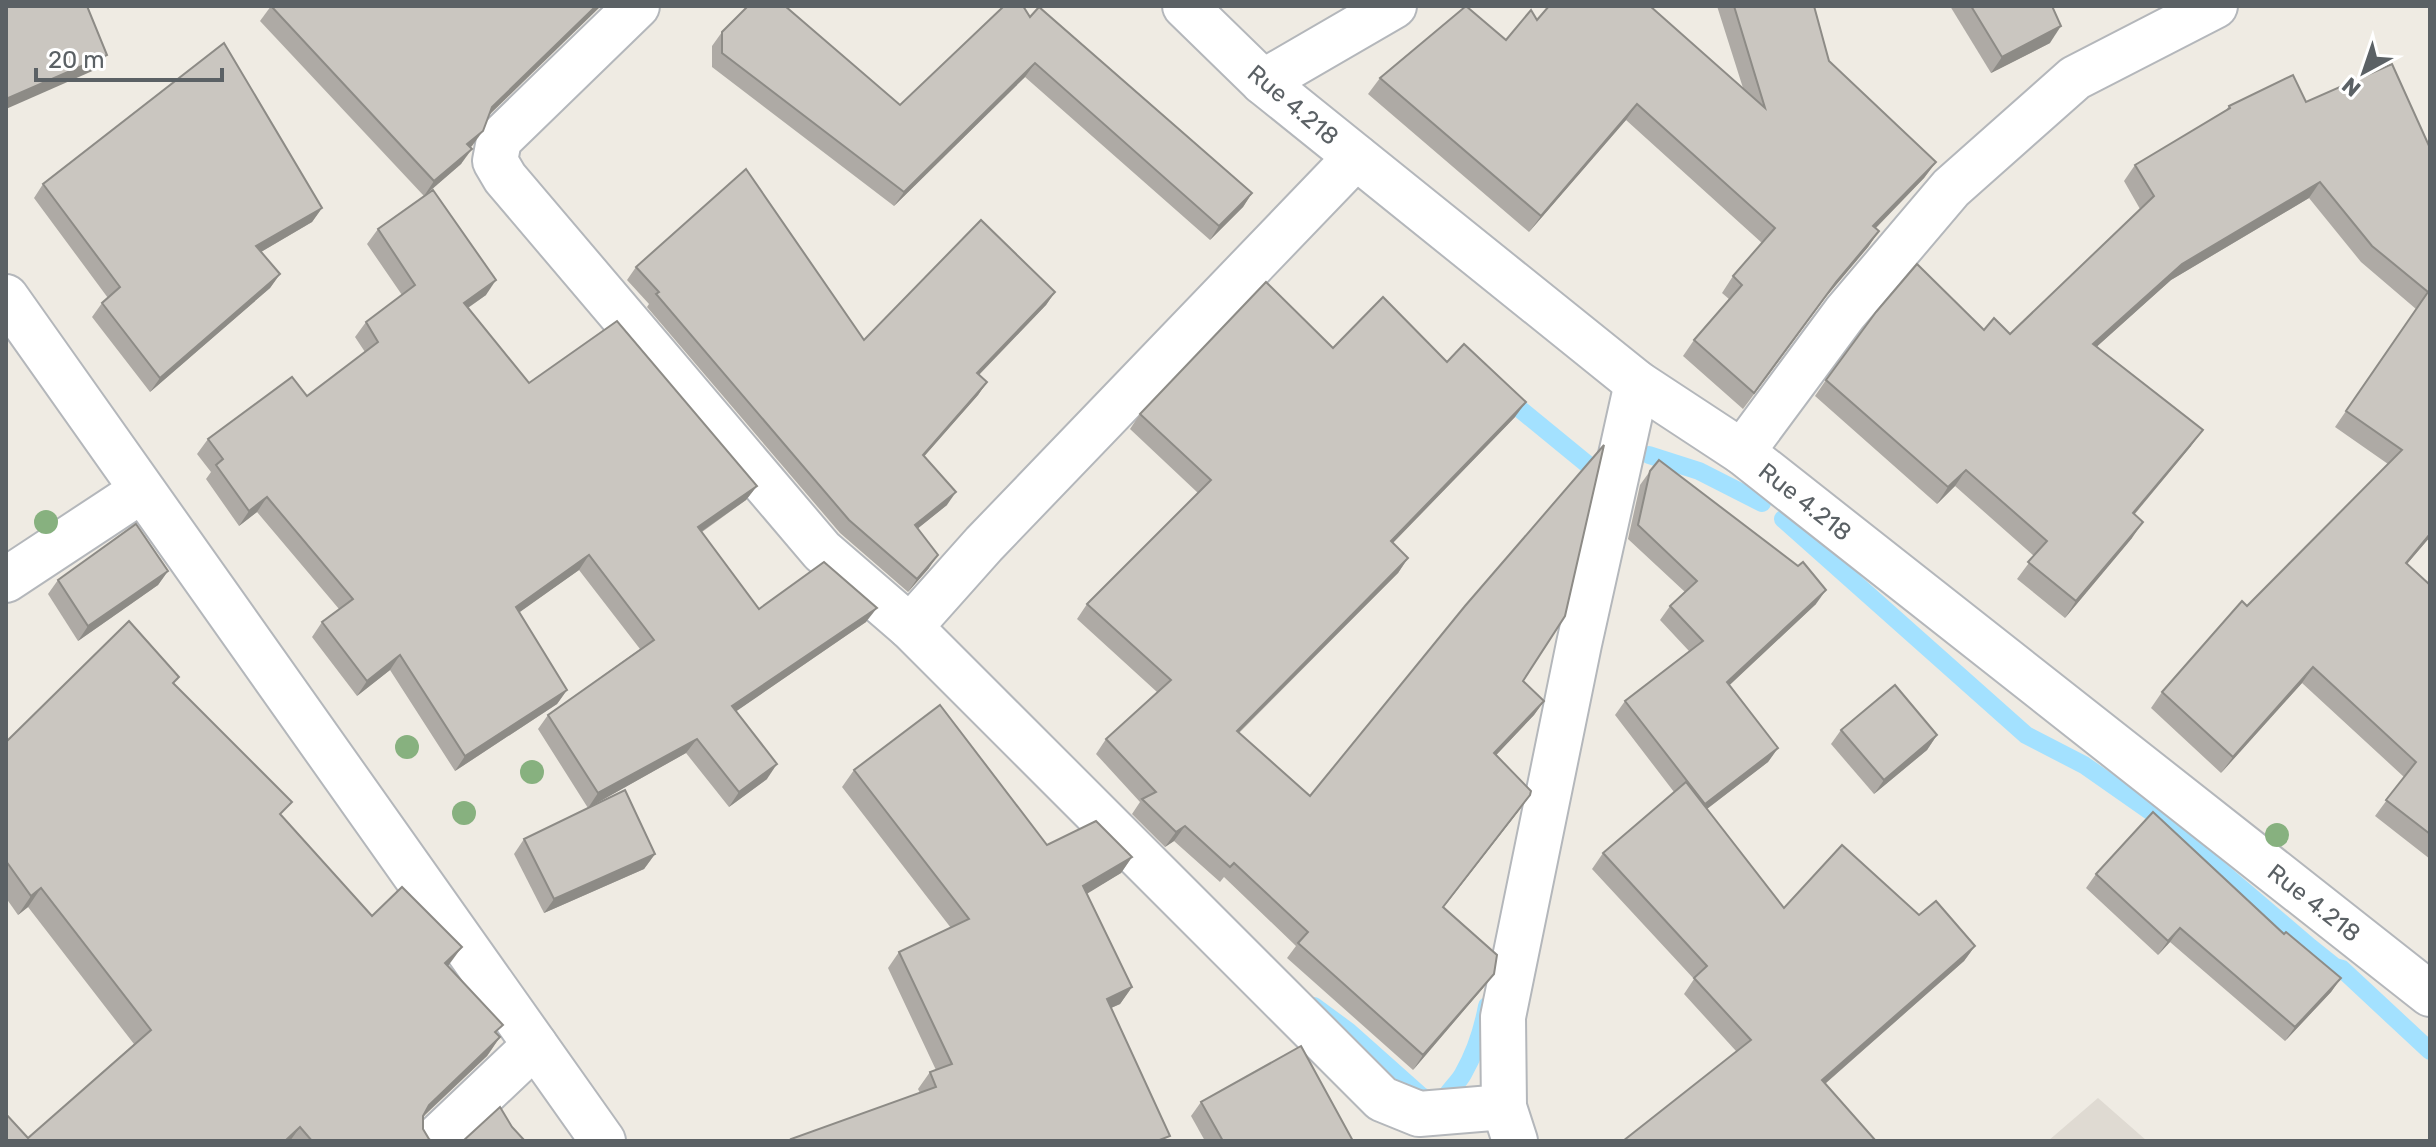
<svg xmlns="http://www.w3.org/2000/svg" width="2436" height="1147" font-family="Rubik,sans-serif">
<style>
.education{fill:#dfdad2}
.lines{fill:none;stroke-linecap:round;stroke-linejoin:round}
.stream{stroke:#a3e1ff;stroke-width:18}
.street-casing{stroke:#b4b7bb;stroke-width:48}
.street{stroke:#fff;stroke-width:44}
.tree{fill:#87b17f}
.wall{fill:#aeaaa5}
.shaded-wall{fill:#8d8b86}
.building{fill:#cac6c0;stroke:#8d8b86;stroke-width:2}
.labels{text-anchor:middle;stroke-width:6;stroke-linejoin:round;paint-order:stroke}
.street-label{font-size:24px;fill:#5b6165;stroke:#fff}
</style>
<rect width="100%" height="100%" fill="#efebe3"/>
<polygon class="education" points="2098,1098 2147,1141 2048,1141"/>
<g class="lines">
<g class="stream">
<polyline points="1504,396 1598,473"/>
<polyline points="1649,455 1699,471 1762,503"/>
<polyline points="1783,519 2026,735 2084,765 2154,814 2310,947 2335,967 2342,969 2430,1051"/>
<path d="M1314,1006L1348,1031L1421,1096L1442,1105C1445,1093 1457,1085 1463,1074C1475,1053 1483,1028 1487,1006"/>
</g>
<g class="street-casing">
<g id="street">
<polyline points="637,6 499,140 495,161 505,178 822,551 910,627 1382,1099 1419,1114 1504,1107"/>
<polyline points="1185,6 1263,82 1637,383 1742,452 2430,994"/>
<polyline points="1263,82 1394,6"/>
<polyline points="6,297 603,1141"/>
<polyline points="1742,452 1845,313 1951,188 2075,78 2215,6"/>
<polyline points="6,580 141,491"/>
<polyline points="910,627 984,544 1356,157"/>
<polyline points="434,1141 535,1045"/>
<polyline points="1515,1141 1504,1107 1503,1017 1579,644 1637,383"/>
</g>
</g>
<use href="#street" class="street"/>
</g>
<g class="tree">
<circle cx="46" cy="522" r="12"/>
<circle cx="407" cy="747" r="12"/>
<circle cx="532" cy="772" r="12"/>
<circle cx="464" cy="813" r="12"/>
<circle cx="2277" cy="835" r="12"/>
</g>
<g class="wall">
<polygon points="271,6 489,115 461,164 424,196 260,21"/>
<polygon points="1717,6 1814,6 1829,61 1936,162 1924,178 1876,228 1879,231 1868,247 1825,298 1743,409 1683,356 1694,340 1729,299 1722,293 1733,276 1762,243 1626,120 1529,232 1368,94 1380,78 1506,40 1537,20 1743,88"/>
<polygon points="1950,6 2052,6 2050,43 1991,73"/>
<polygon points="1030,17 1252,193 1243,207 1210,240 1025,77 894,206 712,67 712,46 722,32 900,105"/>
<polygon points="2306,102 2430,148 2430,537 2407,564 2430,585 2430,859 2375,816 2404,777 2302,683 2221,773 2151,708 2162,692 2388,464 2335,427 2416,309 2361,262 2309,198 2171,280 2097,346 2191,446 2134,515 2132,538 2065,618 2017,579 2034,556 1955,486 1937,504 1815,396 1826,380 1984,330 2010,334 2140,209 2124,181 2135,165 2226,110 2229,106"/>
<polygon points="43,184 322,208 312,222 261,252 280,274 270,288 150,392 92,317 102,303 108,298 34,198"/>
<polygon points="378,229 486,295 468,308 529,383 757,486 746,500 702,532 759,609 866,622 736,711 767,779 729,807 686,753 588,808 538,729 548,715 640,649 579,570 519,612 567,690 557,704 455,771 390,670 357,696 312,637 322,622 339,609 257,512 239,526 206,479 211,472 197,454 208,439 307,396 365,352 355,337 366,322 402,295 367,244"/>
<polygon points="636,267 864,340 1055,292 1046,305 979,375 987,382 978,395 924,456 947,505 918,528 929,568 908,592 840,533 647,307 649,304 627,280"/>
<polygon points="1333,348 1447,362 1515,417 1393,543 1408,558 1398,573 1239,733 1310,796 1523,681 1544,701 1534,715 1496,755 1520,809 1443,908 1483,988 1413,1070 1287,958 1296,946 1224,877 1220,882 1174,841 1165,847 1132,814 1140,802 1096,754 1106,739 1157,692 1077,619 1087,604 1198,493 1130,429 1140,414"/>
<polygon points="1650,471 1816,604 1729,685 1778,748 1768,762 1707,809 1784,908 1919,915 1975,946 1964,961 1825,1084 1736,1051 1684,994 1694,979 1592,869 1603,853 1674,792 1615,715 1625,701 1689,651 1660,620 1670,606 1685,592 1628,539 1640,485"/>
<polygon points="168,571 158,585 78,641 48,594 58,580"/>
<polygon points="174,684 282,817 372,916 448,966 500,1037 487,1056 423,1117 423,1129 429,1139 432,1141 6,1141 28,1138 134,1044 28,907 18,915 6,898 6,742"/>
<polygon points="1841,730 1937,735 1927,750 1874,794 1831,744"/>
<polygon points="854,770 1047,845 1132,857 1121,873 1087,893 1132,987 1120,1004 1111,1008 1166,1141 790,1141 791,1139 920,1093 918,1089 930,1072 936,1070 888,968 899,952 951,928 842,787"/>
<polygon points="524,839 655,854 644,869 544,913 514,854"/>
<polygon points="2096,874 2284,934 2341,978 2331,992 2285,1041 2170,942 2158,955 2086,888"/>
<polygon points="1201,1102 1353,1141 1205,1141 1191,1116"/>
</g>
<g class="shaded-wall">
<polygon points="596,6 601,6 482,122 492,107"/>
<polygon points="2061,26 2050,43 1991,73 2002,57"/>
<polygon points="107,55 97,69 6,109 6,99"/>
<polygon points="1035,63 1025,77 894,206 904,192"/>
<polygon points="1637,104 1626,120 1529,232 1541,216"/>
<polygon points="483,131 472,146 456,159 467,144"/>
<polygon points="472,149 461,164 424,196 434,181"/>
<polygon points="1936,162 1924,178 1862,242 1873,226"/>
<polygon points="2320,182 2309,198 2171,280 2082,360 2093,344 2182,264"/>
<polygon points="1252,193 1243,207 1210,240 1219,226"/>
<polygon points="322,208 312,222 247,260 256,246"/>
<polygon points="1879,231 1868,247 1825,298 1743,409 1836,282"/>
<polygon points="280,274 270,288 150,392 160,378"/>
<polygon points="496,280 486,295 453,318 464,303"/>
<polygon points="1055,292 1046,305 968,386 977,373"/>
<polygon points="987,382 978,395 914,468 923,455"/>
<polygon points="1526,402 1515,417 1380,556 1391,541"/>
<polygon points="2203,430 2191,446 2121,530 2133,513"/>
<polygon points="1966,470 1955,486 1937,504 1948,487"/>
<polygon points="757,486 746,500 688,541 698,527"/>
<polygon points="956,492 947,505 906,538 915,525"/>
<polygon points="267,497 257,512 239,526 249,511"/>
<polygon points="2143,522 2132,538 2065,618 2076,601"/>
<polygon points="2430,534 2430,537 2394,579 2406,563"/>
<polygon points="589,555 579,570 506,622 516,607"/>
<polygon points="938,555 929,568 908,592 917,579"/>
<polygon points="1408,558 1398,573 1226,745 1237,731"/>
<polygon points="168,571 158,585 78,641 88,626"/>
<polygon points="1826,590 1816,604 1717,697 1727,682"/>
<polygon points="877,608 866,622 722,721 732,706"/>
<polygon points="400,655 390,670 357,696 367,681"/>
<polygon points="2313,667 2302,683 2221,773 2233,757"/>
<polygon points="567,690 557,704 455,771 465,756"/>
<polygon points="1544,701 1534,715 1484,768 1494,753"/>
<polygon points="1937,735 1927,750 1874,794 1884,780"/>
<polygon points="697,739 686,753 588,808 598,793"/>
<polygon points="1778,748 1768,762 1695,818 1705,804"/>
<polygon points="777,764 767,779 729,807 739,792"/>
<polygon points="1530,795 1520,809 1432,922 1443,907"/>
<polygon points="1185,826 1174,841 1165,847 1176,832"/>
<polygon points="655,854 644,869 544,913 554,899"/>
<polygon points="1132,857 1121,873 1072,903 1083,886"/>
<polygon points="41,888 28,907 18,915 31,896"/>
<polygon points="2180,928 2170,942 2158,955 2168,941"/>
<polygon points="1975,946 1964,961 1811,1096 1822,1080"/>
<polygon points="462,947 448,966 432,982 445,963"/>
<polygon points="1494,974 1483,988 1413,1070 1423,1055"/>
<polygon points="2341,978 2331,992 2285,1041 2295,1027"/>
<polygon points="1132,987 1120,1004 1095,1015 1107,999"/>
<polygon points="500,1037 487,1056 416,1123 429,1105"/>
<polygon points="300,1127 290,1141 285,1141"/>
</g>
<g class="building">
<polygon points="6,6 87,6 107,55 6,99"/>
<polygon points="271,6 596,6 492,107 483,131 467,144 472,149 434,181"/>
<polygon points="748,6 785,6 900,105 1004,6 1023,6 1030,17 1039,7 1252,193 1219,226 1035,63 904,192 722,53 722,32"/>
<polygon points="1466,6 1506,40 1531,10 1537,20 1549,6 1650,6 1765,108 1734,6 1814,6 1829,61 1936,162 1873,226 1879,231 1836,282 1754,393 1694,340 1742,285 1733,276 1775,228 1637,104 1541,216 1380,78"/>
<polygon points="1971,6 2052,6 2061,26 2002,57"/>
<polygon points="224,43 322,208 256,246 280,274 160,378 102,303 120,287 43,184"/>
<polygon points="2392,64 2430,148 2430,534 2406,563 2430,585 2430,834 2386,800 2416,762 2313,667 2233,757 2162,692 2242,601 2247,606 2402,450 2346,411 2428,292 2372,246 2320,182 2182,264 2093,344 2203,430 2133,513 2143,522 2076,601 2028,562 2047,541 1966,470 1948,487 1826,380 1876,312 1917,264 1984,330 1994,318 2010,334 2154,196 2135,165 2230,108 2229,106 2293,75 2306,102"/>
<polygon points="746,169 864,340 981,220 1055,292 977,373 987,382 923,455 956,492 915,525 938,555 917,579 849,520 656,294 659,292 636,267"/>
<polygon points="433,190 496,280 464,303 529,383 617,321 757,486 698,527 759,609 824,562 877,608 732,706 777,764 739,792 697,739 598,793 548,715 654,640 589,555 516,607 567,690 465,756 400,655 367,681 322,622 353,599 267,497 249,511 216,465 223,459 208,439 292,377 307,396 378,342 366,322 415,285 378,229"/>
<polygon points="1266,282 1333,348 1383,297 1447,362 1464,344 1526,402 1391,541 1408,558 1237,731 1310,796 1465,606 1604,445 1565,616 1523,681 1544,701 1494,753 1531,791 1530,795 1443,907 1497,955 1494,974 1423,1055 1298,943 1308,932 1234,863 1230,867 1185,826 1176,832 1142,799 1156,792 1106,739 1171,680 1087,604 1211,480 1140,414"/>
<polygon points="1659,460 1798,566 1803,562 1826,590 1727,682 1778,748 1705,804 1625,701 1703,641 1670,606 1697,581 1638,525 1650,471"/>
<polygon points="136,524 168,571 88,626 58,580"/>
<polygon points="129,621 179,677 173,683 292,802 280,814 372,916 402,887 462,947 445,963 503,1025 495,1032 500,1037 429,1105 423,1116 423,1129 429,1139 432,1141 312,1141 300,1127 285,1141 6,1141 6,1114 28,1138 151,1030 41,888 31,896 6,861 6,742"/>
<polygon points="1895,685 1937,735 1884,780 1841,730"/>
<polygon points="940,705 1047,845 1096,821 1132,857 1083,886 1132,987 1107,999 1170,1136 1157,1141 792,1141 791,1139 936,1087 930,1072 952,1064 899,952 969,919 854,770"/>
<polygon points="1686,782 1784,908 1842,845 1919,915 1936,901 1975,946 1822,1080 1876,1141 1623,1141 1751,1040 1694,978 1707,966 1603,853"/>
<polygon points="625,790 655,854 554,899 524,839"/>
<polygon points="2153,812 2284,934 2286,932 2341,978 2295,1027 2180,928 2168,941 2096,874"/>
<polygon points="1301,1046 1353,1141 1223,1141 1201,1102"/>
<polygon points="500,1107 512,1127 525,1141 463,1141"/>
</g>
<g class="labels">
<g class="street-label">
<text transform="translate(1293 105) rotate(40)" y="8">Rue 4.218</text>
<text transform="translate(1805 502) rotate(38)" y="8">Rue 4.218</text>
<text transform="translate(2314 903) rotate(38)" y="8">Rue 4.218</text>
</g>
</g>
<rect width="2436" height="1147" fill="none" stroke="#5b6165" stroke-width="16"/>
<g transform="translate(2364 72) rotate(220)" stroke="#ffffff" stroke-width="6" paint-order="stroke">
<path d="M0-6L14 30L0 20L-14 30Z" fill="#5b6165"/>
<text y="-12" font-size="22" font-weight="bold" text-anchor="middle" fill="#5b6165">N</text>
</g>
<path d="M36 68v12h186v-12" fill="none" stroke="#5b6165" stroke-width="4"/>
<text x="48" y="68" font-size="24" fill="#5b6165" stroke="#ffffff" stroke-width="6" paint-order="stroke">20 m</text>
</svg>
